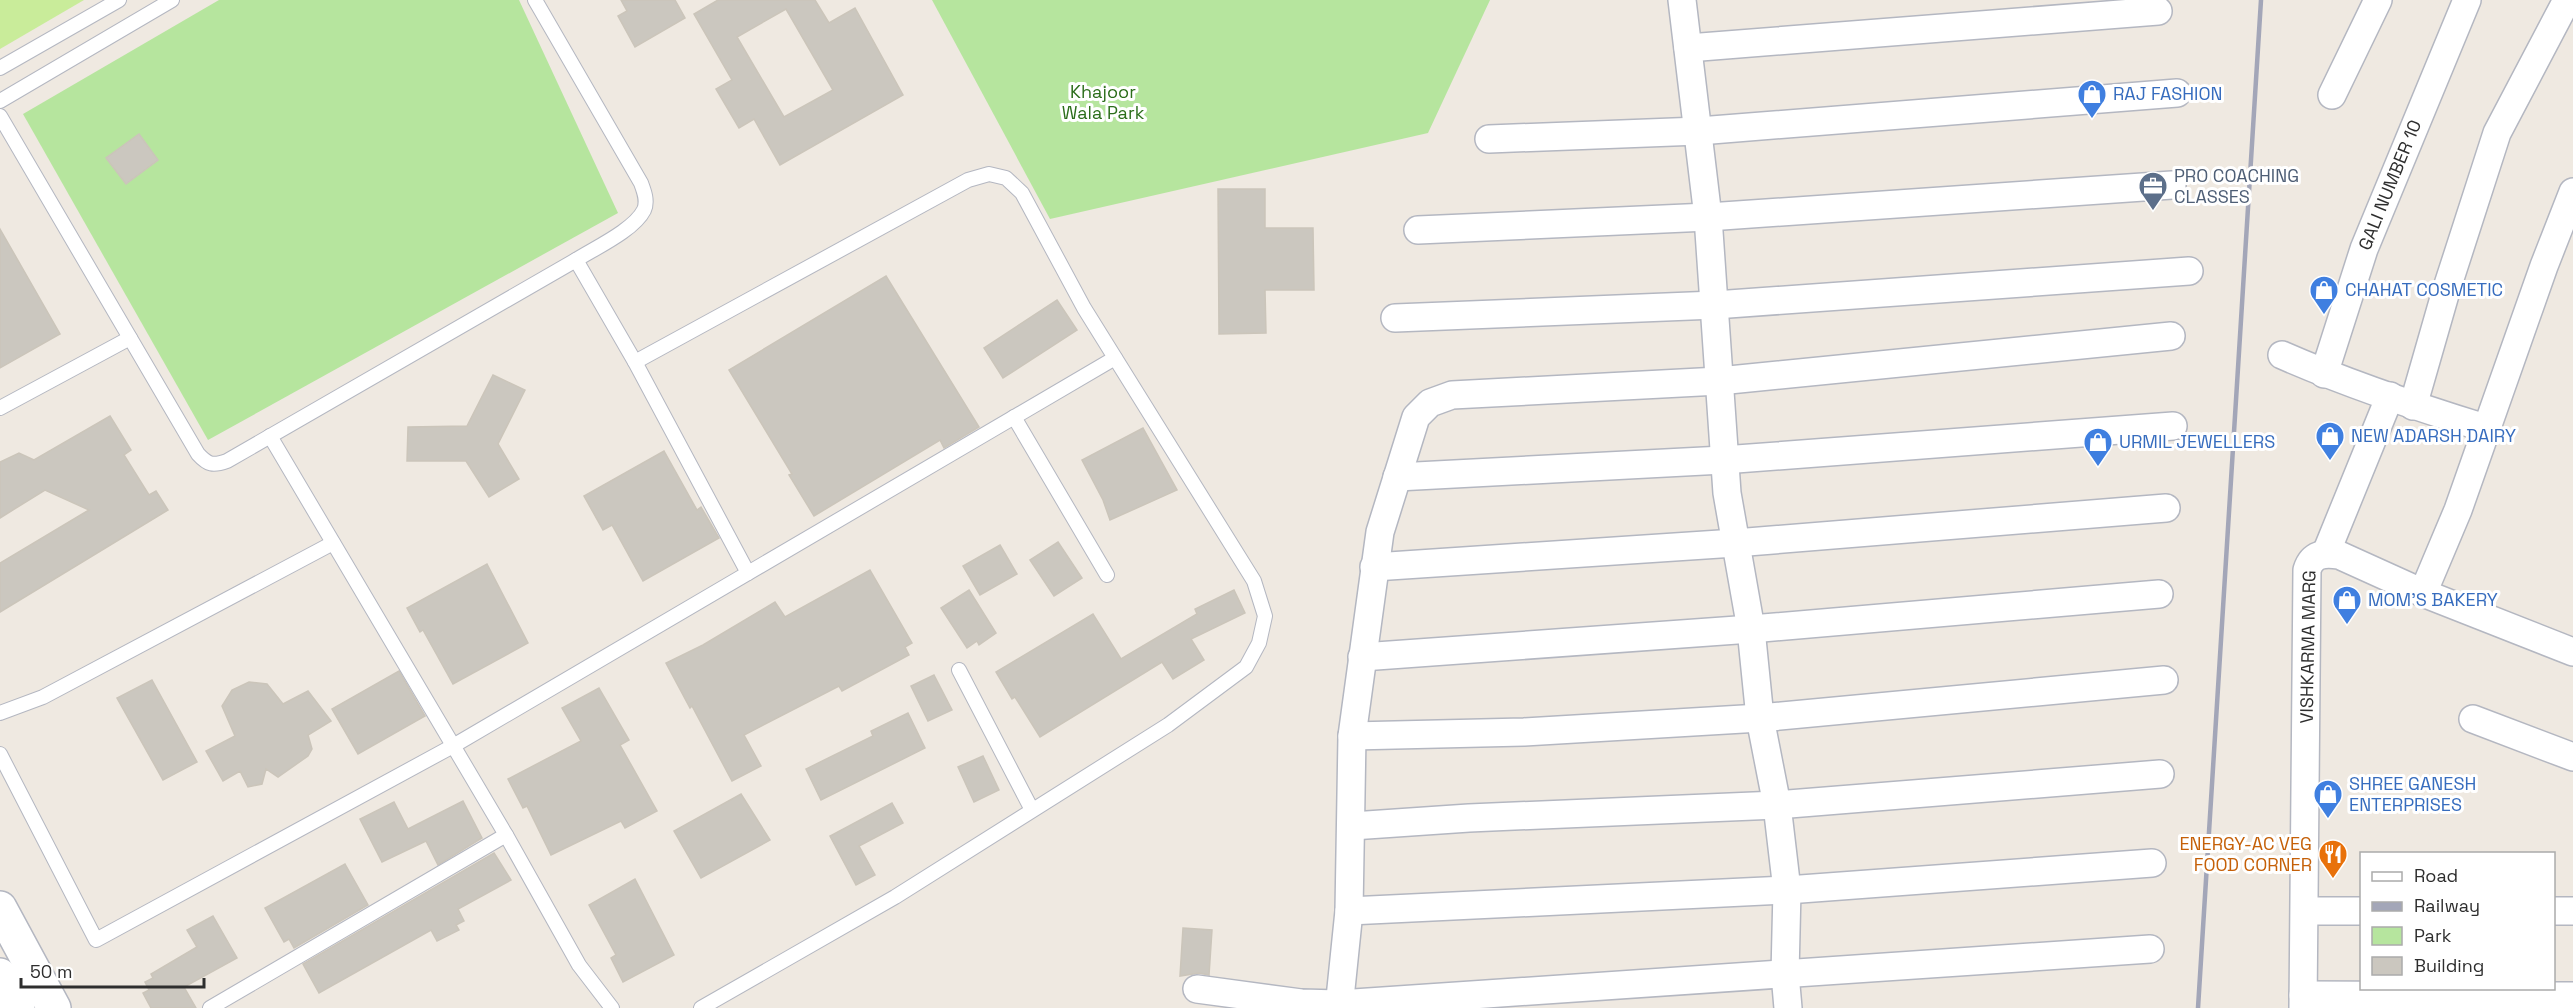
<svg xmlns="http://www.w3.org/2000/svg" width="2573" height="1008" font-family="'Space Grotesk',sans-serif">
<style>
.green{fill:#b6e59e}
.pitch{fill:#c9ec9a}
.building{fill:#cbc7bf;stroke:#cbc5ba;stroke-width:1.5;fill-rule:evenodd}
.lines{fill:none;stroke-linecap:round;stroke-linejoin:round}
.lane-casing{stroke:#b4b7c1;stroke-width:16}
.street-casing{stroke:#b4b7c1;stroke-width:30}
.secondary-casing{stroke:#b4b7c1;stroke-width:36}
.lane{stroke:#fff;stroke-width:14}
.street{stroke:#fff;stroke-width:27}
.secondary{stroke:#fff;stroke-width:33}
.rail{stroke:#a3a6b8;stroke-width:4.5}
.labels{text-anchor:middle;stroke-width:6;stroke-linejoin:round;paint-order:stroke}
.park-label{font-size:18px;fill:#2c6e1b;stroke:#fff}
.shop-label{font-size:18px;fill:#366cbe;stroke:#fff;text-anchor:start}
.service-label{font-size:18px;fill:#4e5e75;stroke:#fff;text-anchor:start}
.street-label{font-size:18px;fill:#2e2e2e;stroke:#fff}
.food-label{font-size:18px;fill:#c56008;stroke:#fff;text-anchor:end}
</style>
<rect width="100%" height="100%" fill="#efe9e1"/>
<g class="green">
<polygon points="219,0 519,0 618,213 208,440 23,114"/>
<polygon points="932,0 1490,0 1428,133 1050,219"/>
</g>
<polygon class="pitch" points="0,0 84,0 0,49"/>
<g class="building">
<polygon points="621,0 675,0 685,18 635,47 618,16 627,11"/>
<path d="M718,0H815L829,23L855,8L903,95L780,165L754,119L739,128L716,89L732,80L694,14ZM786,9L833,90L784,117L737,37Z"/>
<polygon points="139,134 158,160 126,184 106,158"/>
<polygon points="1218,189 1265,189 1265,228 1313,228 1314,290 1265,290 1266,333 1219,334"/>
<polygon points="0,229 60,334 0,368"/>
<polygon points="886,276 979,427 944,448 940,440 814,516 789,475 792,474 729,370"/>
<polygon points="1057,300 1077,330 1003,378 984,348"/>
<polygon points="493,375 525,390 498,444 519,479 489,497 466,461 407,461 408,427 467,426"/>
<polygon points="110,416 131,450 124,455 149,495 156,491 168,510 0,612 0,563 89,510 45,490 0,518 0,462 19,453 34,460"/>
<polygon points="1143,428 1177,490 1110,520 1103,500 1082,460"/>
<polygon points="664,451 697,510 701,507 719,538 643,581 612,525 603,530 584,496"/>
<polygon points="1058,542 1082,578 1054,596 1030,560"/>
<polygon points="1000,545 1017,574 980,595 963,566"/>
<polygon points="487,564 528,643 453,684 423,630 420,632 407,608"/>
<polygon points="870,570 912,643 905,647 909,655 842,691 839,686 744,735 761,766 732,781 692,706 690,708 666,663 703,645 775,602 785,617"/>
<polygon points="969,590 996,633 979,645 977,641 967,648 941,608"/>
<polygon points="1234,590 1245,613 1191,639 1204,660 1173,679 1162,662 1040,737 1015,697 1012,699 996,672 1093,614 1121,659 1197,614 1195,609"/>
<polygon points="399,671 425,716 358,754 332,709"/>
<polygon points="934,675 952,710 928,721 911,686"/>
<polygon points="152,680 197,762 163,780 117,698"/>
<polygon points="249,682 267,684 283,704 308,691 331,721 308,735 312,749 308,756 278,777 266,769 262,784 248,787 240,771 223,781 206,751 235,736 222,706 232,690"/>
<polygon points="599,688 629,740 620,745 657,811 625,828 621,821 551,855 527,806 523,808 508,779 581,741 562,708"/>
<polygon points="908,713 925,748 821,800 806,769 873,736 871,731"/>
<polygon points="983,756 999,790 974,802 958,767"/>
<polygon points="741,794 770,840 701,878 674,831"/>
<polygon points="463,801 482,838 438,865 426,841 382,862 360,819 394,802 408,829"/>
<polygon points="892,803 903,823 859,846 875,875 856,885 830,836"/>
<polygon points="494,853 511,880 458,909 464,921 456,925 459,930 437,941 431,930 319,993 303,964"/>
<polygon points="345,864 368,905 294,948 289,939 284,942 265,908"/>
<polygon points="635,879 674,955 623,982 611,958 616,955 589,905"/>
<polygon points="213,916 237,958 184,987 196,1008 151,1008 143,993 149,990 145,982 153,978 151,974 197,947 187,930"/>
<polygon points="1183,928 1212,930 1209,975 1199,973 1180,976"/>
</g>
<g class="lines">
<g class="lane-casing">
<g id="lane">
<path d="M535,0L641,183C644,191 648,201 644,210C634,230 595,248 576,260"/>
<polyline points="0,68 119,0"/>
<polyline points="0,101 172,0"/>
<path d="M0,116L198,454C208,465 213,466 227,461L576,260L635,362L748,573"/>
<polyline points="635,362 968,180 989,174 1006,178 1022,193 1084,308 1254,581 1265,616 1259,643 1246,667 1168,725 895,897 701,1008"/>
<polyline points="0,408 130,338"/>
<polyline points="1014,417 1107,575"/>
<polyline points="270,436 506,835 579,965 612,1008"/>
<polyline points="959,670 1032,810"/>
<polyline points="0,713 43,697 333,543"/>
<polyline points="0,754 96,940 453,746 1115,358"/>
<polyline points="210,1008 506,835"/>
</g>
</g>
<g class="street-casing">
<g id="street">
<polyline points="1682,0 1708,217 1727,493 1751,629 1760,718 1777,805 1787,890 1785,974 1788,1008"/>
<polyline points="1688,48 2158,11"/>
<polyline points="2332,95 2378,0"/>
<polyline points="1489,139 1699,131 2177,93"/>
<polyline points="1418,230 1708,217 2172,185"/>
<polyline points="1395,318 1715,305 2189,271"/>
<path d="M2282,355C2348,384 2417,407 2485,428"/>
<polyline points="2324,374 2364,249 2467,0"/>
<polyline points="2413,406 2446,291 2497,133 2567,0"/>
<polyline points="1397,477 1723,460 2173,426"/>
<polyline points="2326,553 2390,396"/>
<polyline points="1374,567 1735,543 2166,508"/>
<polyline points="2423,593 2458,510 2544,266 2573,192"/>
<polyline points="1362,657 1751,629 2159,594"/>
<polyline points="2473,719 2573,757"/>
<polyline points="1352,736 1524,732 1760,718 2164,680"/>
<polyline points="1352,826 1469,818 1777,805 2160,774"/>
<polyline points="1349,911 1787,890 2152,863"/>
<polyline points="2305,911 2362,911"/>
<polyline points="2554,911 2573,911"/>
<polyline points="1197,989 1301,1003 1339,1004 2150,949"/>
<polyline points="2303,995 2573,996"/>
<polyline points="1339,1008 1349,911 1352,736 1380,532 1416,417 1430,403 1452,395 1719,381 2171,336"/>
<path d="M2303,1008L2307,570C2312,554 2323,553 2339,555L2423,593L2573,652"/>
</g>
</g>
<g class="secondary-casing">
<g id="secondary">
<polyline points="0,908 54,1008"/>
<polyline points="0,975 18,1008"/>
</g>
</g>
<use href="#lane" class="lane"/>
<use href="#street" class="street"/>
<use href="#secondary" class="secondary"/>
<polyline class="rail" points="2198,1008 2261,0"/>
</g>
<defs>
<g id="shop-pin" transform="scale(1.5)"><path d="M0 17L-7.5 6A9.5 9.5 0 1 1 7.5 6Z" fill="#3f7fe0" stroke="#fff"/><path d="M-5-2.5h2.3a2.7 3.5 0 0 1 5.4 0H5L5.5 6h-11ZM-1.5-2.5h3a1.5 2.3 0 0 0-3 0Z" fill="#fff"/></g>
<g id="office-pin" transform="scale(1.5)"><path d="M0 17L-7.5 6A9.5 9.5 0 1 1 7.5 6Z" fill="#5c6f8a" stroke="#fff"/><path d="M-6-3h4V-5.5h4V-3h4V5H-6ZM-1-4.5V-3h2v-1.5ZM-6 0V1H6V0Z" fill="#fff"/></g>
<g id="restaurant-pin" transform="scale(1.5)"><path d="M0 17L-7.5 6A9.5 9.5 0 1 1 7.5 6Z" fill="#e8710a" stroke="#fff"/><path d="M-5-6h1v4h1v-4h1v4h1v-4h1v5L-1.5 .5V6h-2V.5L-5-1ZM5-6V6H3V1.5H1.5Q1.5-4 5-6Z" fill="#fff"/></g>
</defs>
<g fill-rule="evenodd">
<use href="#shop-pin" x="2092" y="94"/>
<use href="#office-pin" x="2153" y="186"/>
<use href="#shop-pin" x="2324" y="290"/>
<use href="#shop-pin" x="2330" y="436"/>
<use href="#shop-pin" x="2098" y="442"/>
<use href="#shop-pin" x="2347" y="600"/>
<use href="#shop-pin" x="2328" y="794"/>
<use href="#restaurant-pin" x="2333" y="854"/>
</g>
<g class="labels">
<g class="park-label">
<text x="1103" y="98">Khajoor<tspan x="1103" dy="21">Wala Park</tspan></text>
</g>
<g class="shop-label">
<text x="2113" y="100">RAJ FASHION</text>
<text x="2345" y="296">CHAHAT COSMETIC</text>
<text x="2351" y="442">NEW ADARSH DAIRY</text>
<text x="2119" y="448">URMIL JEWELLERS</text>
<text x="2368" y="606">MOM'S BAKERY</text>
<text x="2349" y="790">SHREE GANESH<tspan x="2349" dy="21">ENTERPRISES</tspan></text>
</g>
<g class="service-label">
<text x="2174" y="182">PRO COACHING<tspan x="2174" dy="21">CLASSES</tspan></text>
</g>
<g class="street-label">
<text transform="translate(2390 185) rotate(-68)" y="6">GALI NUMBER 10</text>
<text transform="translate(2308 647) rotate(-89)" y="6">VISHKARMA MARG</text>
</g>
<g class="food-label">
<text x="2312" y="850">ENERGY-AC VEG<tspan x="2312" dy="21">FOOD CORNER</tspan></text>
</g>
</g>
<rect x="2360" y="852" width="195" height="138" fill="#ffffff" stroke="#ababab" stroke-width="1.5"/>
<rect x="2372" y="872" width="30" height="9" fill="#ffffff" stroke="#ababab" stroke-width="1.5"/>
<text x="2414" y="882" font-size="18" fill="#2e2e2e">Road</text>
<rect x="2372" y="902" width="30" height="9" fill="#a3a6b8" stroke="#ababab" stroke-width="1.5"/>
<text x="2414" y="912" font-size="18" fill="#2e2e2e">Railway</text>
<rect x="2372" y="927" width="30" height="18" fill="#b6e59e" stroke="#ababab" stroke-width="1.5"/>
<text x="2414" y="942" font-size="18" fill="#2e2e2e">Park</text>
<rect x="2372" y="957" width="30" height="18" fill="#cbc7bf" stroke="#ababab" stroke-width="1.5"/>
<text x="2414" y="972" font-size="18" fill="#2e2e2e">Building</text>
<path d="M21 978v9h183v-9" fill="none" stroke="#2e2e2e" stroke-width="3"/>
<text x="30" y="978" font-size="18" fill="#2e2e2e" stroke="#ffffff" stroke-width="4.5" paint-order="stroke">50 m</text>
</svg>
